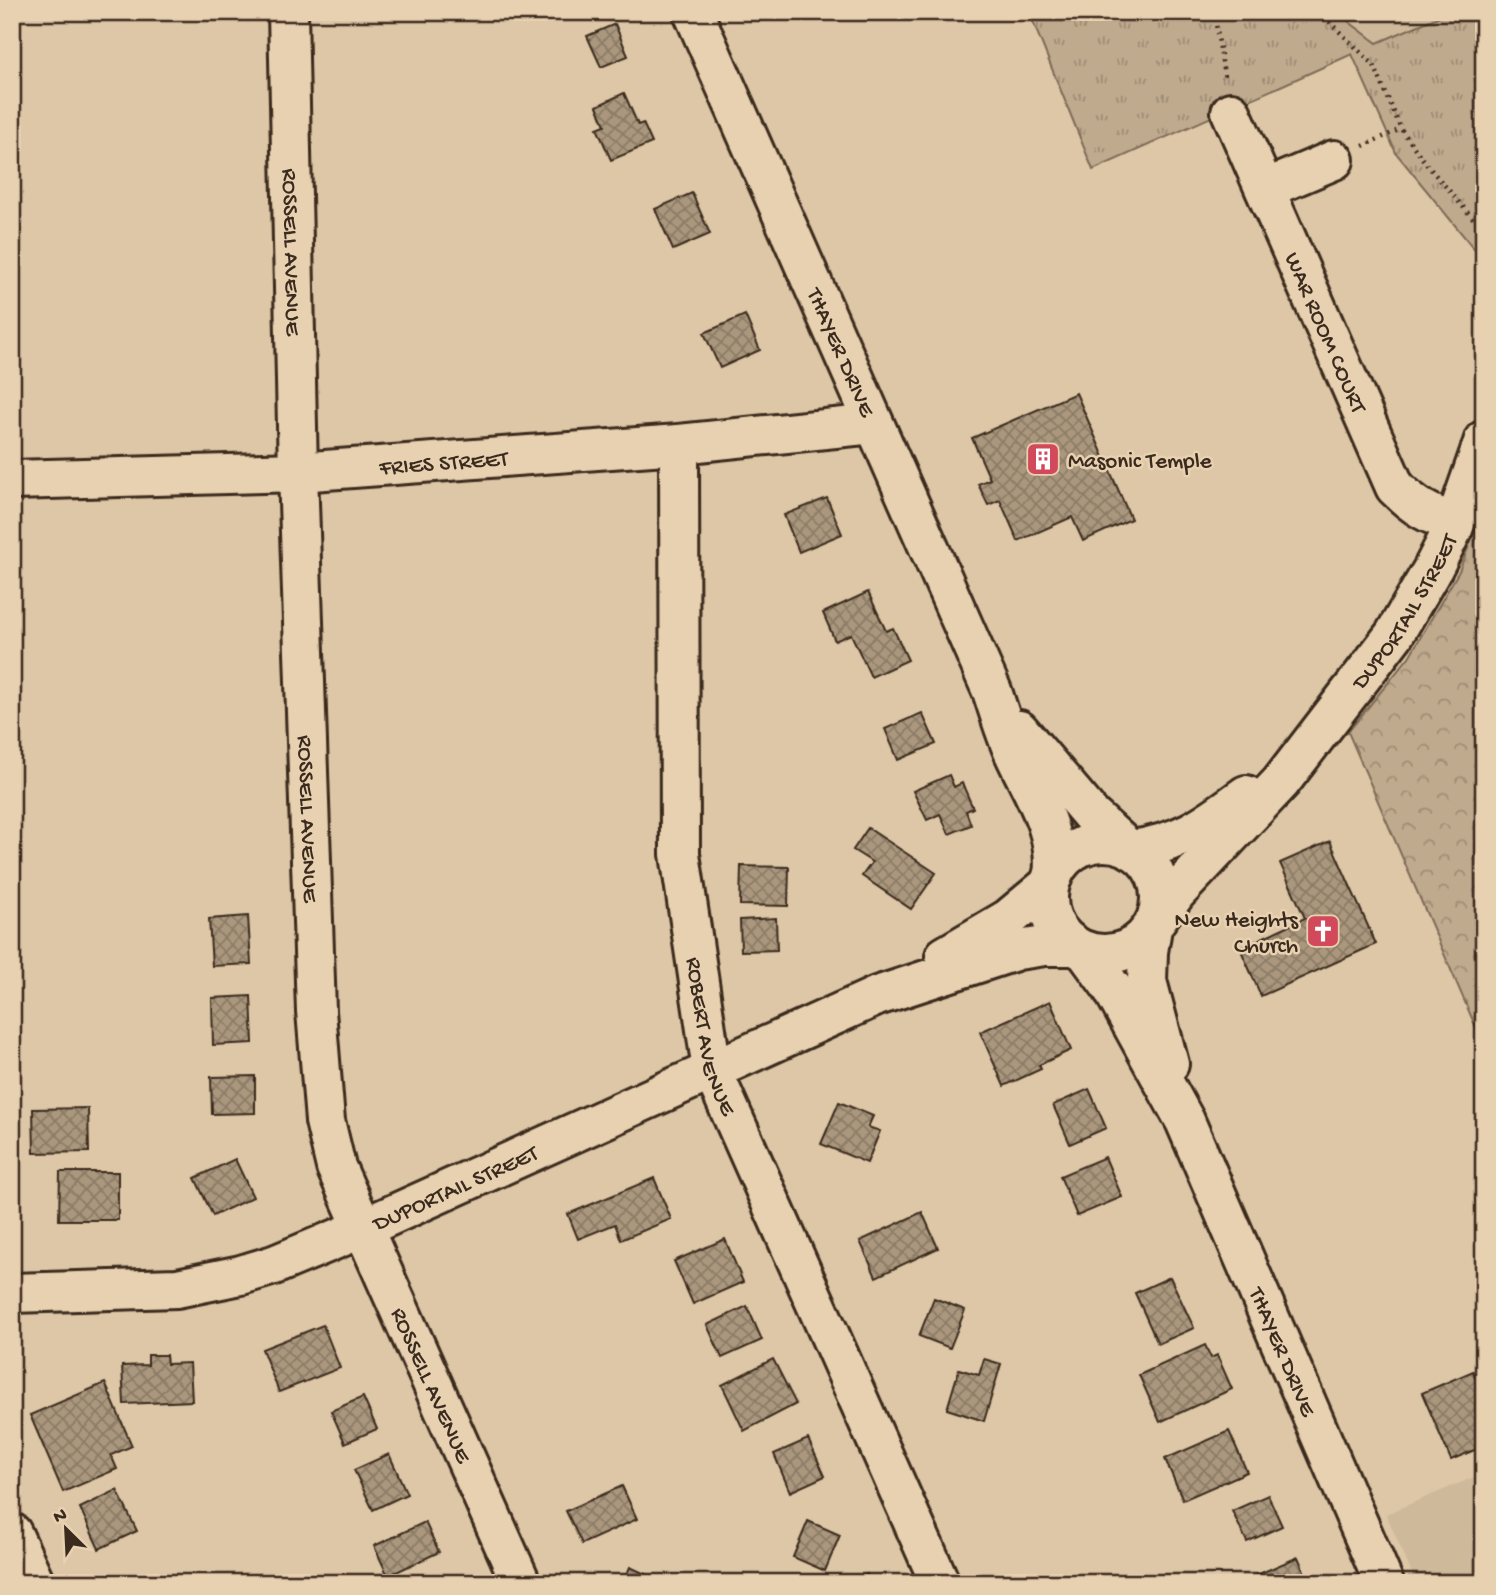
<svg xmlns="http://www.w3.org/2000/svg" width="1496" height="1595" font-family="'Gochi Hand',sans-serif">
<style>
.built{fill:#ceb99a}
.grass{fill:url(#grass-tufts);stroke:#7d6a56;stroke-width:2}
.park{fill:url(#park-crowns);stroke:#7d6a56;stroke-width:2}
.building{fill:url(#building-cross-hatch);stroke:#3b2a1e;stroke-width:2}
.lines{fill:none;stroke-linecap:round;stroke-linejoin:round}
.minor-casing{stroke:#3b2a1e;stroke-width:44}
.major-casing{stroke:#3b2a1e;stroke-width:44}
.path{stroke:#3b2a1e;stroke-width:4.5;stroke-dasharray:2 5;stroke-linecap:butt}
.minor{stroke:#e7d1b0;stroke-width:38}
.major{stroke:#e7d1b0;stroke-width:38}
.labels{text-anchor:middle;stroke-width:5;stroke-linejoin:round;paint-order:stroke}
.street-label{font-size:23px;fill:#3b2a1e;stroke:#e7d1b0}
.poi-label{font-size:23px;fill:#3b2a1e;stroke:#e7d1b0;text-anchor:start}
</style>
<defs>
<pattern id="grass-tufts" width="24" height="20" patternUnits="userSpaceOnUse" patternTransform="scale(1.75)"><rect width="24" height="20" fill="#bfaa8e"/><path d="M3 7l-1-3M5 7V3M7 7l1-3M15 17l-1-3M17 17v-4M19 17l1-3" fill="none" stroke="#9c8b73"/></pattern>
<pattern id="park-crowns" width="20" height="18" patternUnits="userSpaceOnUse" patternTransform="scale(1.75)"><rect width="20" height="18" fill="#bfaa8e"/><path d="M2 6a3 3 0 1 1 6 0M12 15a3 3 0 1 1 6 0" fill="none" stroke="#9c8b73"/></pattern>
<pattern id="building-cross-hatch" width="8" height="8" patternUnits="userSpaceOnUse" patternTransform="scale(1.75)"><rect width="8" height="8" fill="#aa977d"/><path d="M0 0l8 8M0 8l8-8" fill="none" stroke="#8c7b66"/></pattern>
</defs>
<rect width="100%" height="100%" fill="#ddc7a7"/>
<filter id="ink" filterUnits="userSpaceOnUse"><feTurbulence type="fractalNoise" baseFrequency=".0143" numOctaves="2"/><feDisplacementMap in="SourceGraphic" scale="14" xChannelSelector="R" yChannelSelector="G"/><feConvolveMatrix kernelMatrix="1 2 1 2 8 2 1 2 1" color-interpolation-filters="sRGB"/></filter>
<g filter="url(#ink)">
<g class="built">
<polygon points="1336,12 1449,12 1377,44"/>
<polygon points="1484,1473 1484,1583 1416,1583 1386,1514"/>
</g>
<polygon class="grass" points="1029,12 1336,12 1377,43 1449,12 1484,12 1484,261 1396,153 1352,54 1093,170"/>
<polygon class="park" points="1484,508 1484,1046 1348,732 1409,657 1459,571"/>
<g class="building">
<polygon points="615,24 628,56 601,67 587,36"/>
<polygon points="624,93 638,125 643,123 652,143 611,160 597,128 605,125 597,106"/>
<polygon points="692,193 710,234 673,250 655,209"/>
<polygon points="745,315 760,350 720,368 704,333"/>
<polygon points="1076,393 1131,519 1083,541 1072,517 1018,541 1000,500 988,505 978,484 990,479 972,438"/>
<polygon points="827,498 842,534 799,552 784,515"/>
<polygon points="868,592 886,631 893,628 908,660 871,677 851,634 835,641 823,613"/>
<polygon points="922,713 936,744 898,760 885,729"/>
<polygon points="949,775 954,787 962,783 973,808 966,811 971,825 949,834 940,814 927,820 913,791"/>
<polygon points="868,828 936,873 911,909 862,876 872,862 853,850"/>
<polygon points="1330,841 1376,944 1261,996 1240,948 1305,918 1280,863"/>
<polygon points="741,866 789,867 788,906 740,905"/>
<polygon points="248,916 251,964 212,966 209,919"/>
<polygon points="776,918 777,950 741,951 740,920"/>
<polygon points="251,996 253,1043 213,1045 212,998"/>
<polygon points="1050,1001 1071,1050 1039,1065 1041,1069 1004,1086 980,1032"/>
<polygon points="255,1076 255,1113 212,1114 211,1077"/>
<polygon points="1089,1089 1106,1128 1070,1144 1053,1105"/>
<polygon points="839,1102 873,1116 868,1127 880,1131 867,1163 821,1144"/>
<polygon points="88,1108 89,1152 34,1153 33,1109"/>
<polygon points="1105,1157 1122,1197 1077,1216 1060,1176"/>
<polygon points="235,1159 253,1197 213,1216 195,1178"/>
<polygon points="60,1172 118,1172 118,1220 59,1220"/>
<polygon points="654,1178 671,1219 621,1240 615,1224 578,1239 568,1214"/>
<polygon points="922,1212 938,1248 876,1277 860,1241"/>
<polygon points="725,1239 743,1282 693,1304 674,1261"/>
<polygon points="1170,1277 1194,1328 1158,1344 1135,1293"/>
<polygon points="934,1298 965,1310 950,1348 919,1336"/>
<polygon points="747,1306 762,1340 722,1358 707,1325"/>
<polygon points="323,1325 340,1368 279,1392 262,1349"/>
<polygon points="1205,1345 1211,1358 1217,1355 1232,1389 1160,1422 1139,1375"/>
<polygon points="148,1355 166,1355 167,1364 190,1363 192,1401 124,1404 122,1366 148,1365"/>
<polygon points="773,1359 796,1404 744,1431 722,1385"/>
<polygon points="984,1359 1001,1364 984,1421 947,1409 959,1369 979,1375"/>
<polygon points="1473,1371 1484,1397 1484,1446 1451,1460 1422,1393"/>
<polygon points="105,1383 132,1446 111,1455 117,1469 63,1492 30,1415"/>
<polygon points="363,1397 377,1429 345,1443 331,1411"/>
<polygon points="1229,1431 1247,1472 1183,1500 1165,1459"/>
<polygon points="808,1439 825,1476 790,1492 774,1454"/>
<polygon points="389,1454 407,1494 373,1510 354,1470"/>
<polygon points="622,1486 637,1519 582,1544 566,1511"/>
<polygon points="117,1490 137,1531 99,1549 80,1508"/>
<polygon points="1268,1495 1282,1526 1247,1542 1232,1511"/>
<polygon points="808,1521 840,1535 825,1571 793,1557"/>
<polygon points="425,1522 439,1552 388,1576 374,1546"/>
<polygon points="1298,1557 1309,1583 1238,1583"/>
<polygon points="630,1567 665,1583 623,1583"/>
<polygon points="867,1574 871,1583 847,1583"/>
</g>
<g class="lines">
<g class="minor-casing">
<g id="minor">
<path id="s1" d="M288,12L298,472L316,1011L325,1121L336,1167L521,1583"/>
<path id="s2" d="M693,12L992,691C999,712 1005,733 1014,753C1032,793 1059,830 1053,876"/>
<path id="s3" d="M1231,112L1395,487C1416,508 1428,514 1455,523"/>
<polyline points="1265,189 1334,160"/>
<path id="s4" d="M679,444L680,854L712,1070L940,1583"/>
<path id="s5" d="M12,480L298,472L679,444L874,424"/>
<polyline points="1019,730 1092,816 1124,845"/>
<polyline points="1152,928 1148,952 1147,981 1169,1064"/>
<path id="s6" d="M1085,951L1112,988L1185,1121L1384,1583"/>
<polyline points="12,1533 35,1583"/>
</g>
</g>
<g class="major-casing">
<g id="major">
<circle cx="1104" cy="898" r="56"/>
<path d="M1132,850C1184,842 1205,825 1246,795"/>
<path id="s7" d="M1157,919L1176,893L1281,782L1394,635L1432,570L1453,529L1484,440"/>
<polyline points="945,956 1008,919 1050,884"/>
<path id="s8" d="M12,1293L177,1288L241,1275L274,1265L363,1228L877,996L1018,950L1045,946H1075"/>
</g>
</g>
<g class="path">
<polyline points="1214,12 1225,80"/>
<polyline points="1319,12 1374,65 1401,129 1427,165 1484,231"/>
<polyline points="1363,146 1401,129"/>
</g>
<use href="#minor" class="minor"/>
<use href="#major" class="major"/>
</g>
</g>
<defs>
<g id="building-square" transform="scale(1.75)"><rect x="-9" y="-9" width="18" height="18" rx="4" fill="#d1495b" stroke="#e7d1b0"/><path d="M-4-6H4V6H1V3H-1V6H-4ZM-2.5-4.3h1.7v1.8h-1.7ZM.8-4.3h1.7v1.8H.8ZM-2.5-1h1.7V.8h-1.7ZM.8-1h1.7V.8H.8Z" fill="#fff"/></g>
<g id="church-square" transform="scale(1.75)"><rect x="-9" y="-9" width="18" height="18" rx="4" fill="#d1495b" stroke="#e7d1b0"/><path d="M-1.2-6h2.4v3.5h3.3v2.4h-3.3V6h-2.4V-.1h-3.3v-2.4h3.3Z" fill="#fff"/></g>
</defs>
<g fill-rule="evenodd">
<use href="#building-square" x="1043" y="459"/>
<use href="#church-square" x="1323" y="931"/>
</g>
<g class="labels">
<g class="street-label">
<text dy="8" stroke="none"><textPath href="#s1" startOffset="240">ROSSELL AVENUE</textPath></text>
<text dy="8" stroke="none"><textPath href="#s3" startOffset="240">WAR ROOM COURT</textPath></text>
<text dy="8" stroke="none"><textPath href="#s2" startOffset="371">THAYER DRIVE</textPath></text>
<text dy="8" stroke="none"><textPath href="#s5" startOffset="432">FRIES STREET</textPath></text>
<text dy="8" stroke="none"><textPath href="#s7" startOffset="396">DUPORTAIL STREET</textPath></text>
<text dy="8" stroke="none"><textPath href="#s1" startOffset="807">ROSSELL AVENUE</textPath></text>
<text dy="8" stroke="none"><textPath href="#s4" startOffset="595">ROBERT AVENUE</textPath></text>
<text dy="8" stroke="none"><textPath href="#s8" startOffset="462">DUPORTAIL STREET</textPath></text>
<text dy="8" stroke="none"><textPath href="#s6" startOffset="448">THAYER DRIVE</textPath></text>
<text dy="8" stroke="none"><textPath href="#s1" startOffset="1395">ROSSELL AVENUE</textPath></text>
</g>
<g class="poi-label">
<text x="1068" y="467">Masonic Temple</text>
<text x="1298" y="926" text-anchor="end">New Heights<tspan x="1298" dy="26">Church</tspan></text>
</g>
</g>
<rect width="1496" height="1595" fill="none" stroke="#e7d1b0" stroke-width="42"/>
<rect x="21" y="21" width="1454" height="1553" fill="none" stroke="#3b2a1e" stroke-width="2.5" filter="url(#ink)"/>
<g transform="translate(66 1529) rotate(336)" stroke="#e7d1b0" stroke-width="5" paint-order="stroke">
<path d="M0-5L12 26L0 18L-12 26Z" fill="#3b2a1e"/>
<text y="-10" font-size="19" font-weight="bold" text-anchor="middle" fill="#3b2a1e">N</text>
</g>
</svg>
